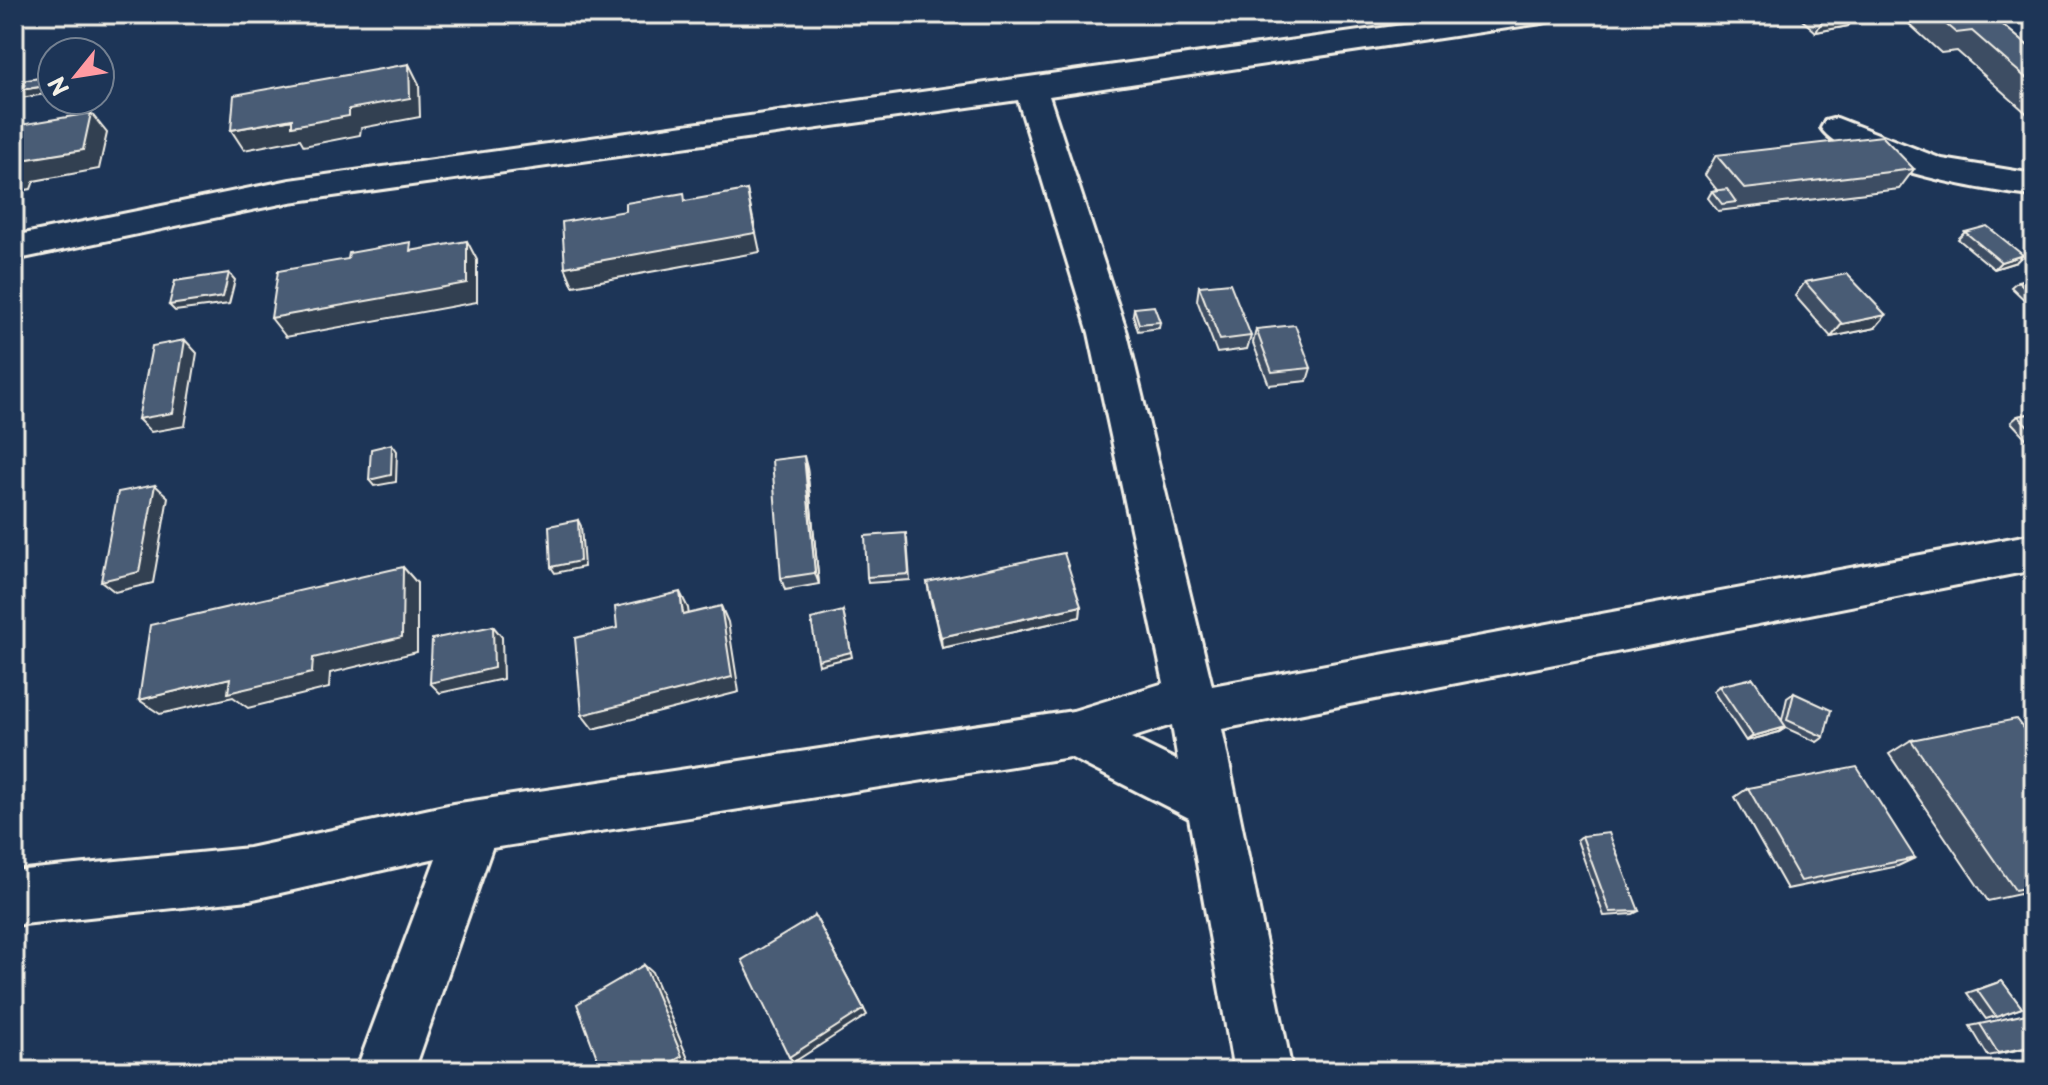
<svg xmlns="http://www.w3.org/2000/svg" width="2048" height="1085" font-family="'Playpen Sans',sans-serif">
<style>
.lines{fill:none;stroke-linecap:round;stroke-linejoin:round}
.minor-casing{stroke:#f4f1e8;stroke-width:6}
.minor{fill:#1d3557;fill-rule:evenodd}
.wall{fill:#3e4e64;stroke:#f4f1e8;stroke-width:2}
.shaded-wall{fill:#324051;stroke:#f4f1e8;stroke-width:2}
.building{fill:#485b74;stroke:#f4f1e8;stroke-width:2}
</style>
<rect width="100%" height="100%" fill="#1d3557"/>
<filter id="ink" filterUnits="userSpaceOnUse"><feTurbulence type="fractalNoise" baseFrequency=".0125" numOctaves="2"/><feDisplacementMap in="SourceGraphic" scale="16" xChannelSelector="R" yChannelSelector="G"/><feConvolveMatrix kernelMatrix="1 2 1 2 8 2 1 2 1" color-interpolation-filters="sRGB"/></filter>
<g filter="url(#ink)">
<g class="lines">
<g class="minor-casing">
<g id="minor">
<path d="M1481,14H1557L1553,20L1542,23L1049,96L1127,333L1212,686L2034,534V570L1222,729L1292,1071H1234L1189,818L1070,757L492,848L414,1071H356L436,858L249,900L14,925V871L249,848L453,804L1073,711L1164,683L1089,333L1018,100L290,202L14,260V236L290,180ZM1172,725L1178,761L1131,738Z"/>
<path d="M1837,118L1942,159L2034,174V196C1988,192 1846,166 1821,128L1825,121Z"/>
</g>
</g>
<use href="#minor" class="minor"/>
</g>
<g class="wall">
<polygon points="1795,14 1856,14 1848,26 1816,32"/>
<polygon points="1898,14 1990,14 2034,51 2034,120 1957,51 1941,53"/>
<polygon points="1716,155 1914,169 1899,189 1718,211 1708,198 1712,191 1717,190 1705,175"/>
<polygon points="1965,232 2023,255 2016,262 1994,269 1958,239"/>
<polygon points="2034,278 2034,309 2011,287 2018,281"/>
<polygon points="1805,282 1875,328 1831,337 1795,296"/>
<polygon points="1199,286 1251,336 1247,349 1217,353 1197,300"/>
<polygon points="1134,308 1160,322 1159,328 1138,331 1133,315"/>
<polygon points="1256,329 1311,368 1307,381 1269,385 1253,343"/>
<polygon points="2034,413 2034,447 2011,422 2018,416"/>
<polygon points="807,468 819,584 785,590 781,578"/>
<polygon points="907,539 910,580 868,583 867,577"/>
<polygon points="927,582 1081,606 1080,617 942,648 929,593"/>
<polygon points="1719,686 1782,720 1787,698 1794,693 1824,737 1817,742 1786,728 1779,732 1746,741 1713,691"/>
<polygon points="1911,740 2034,743 2034,891 1988,901 1889,754"/>
<polygon points="1748,788 1915,858 1898,866 1787,889 1735,797"/>
<polygon points="1582,836 1639,911 1633,914 1604,916 1577,840"/>
<polygon points="2002,981 2022,1008 1986,1019 1967,993"/>
<polygon points="1980,1024 2034,1047 1988,1056 1970,1026"/>
</g>
<g class="shaded-wall">
<polygon points="1850,14 1856,14 1848,26 1816,32 1824,18"/>
<polygon points="409,64 419,84 420,117 361,128 360,135 304,146 300,139 244,150 231,130 349,109"/>
<polygon points="52,85 52,93 14,99 14,91"/>
<polygon points="91,113 107,133 99,169 34,181 31,189 14,192 14,169 16,161"/>
<polygon points="747,190 760,252 573,286 565,267"/>
<polygon points="467,241 477,260 477,302 286,337 271,318"/>
<polygon points="2023,255 2016,262 1994,269 2001,262"/>
<polygon points="229,273 235,280 229,304 175,311 169,305"/>
<polygon points="1886,315 1875,328 1831,337 1842,324"/>
<polygon points="185,340 197,353 185,426 151,432 138,419"/>
<polygon points="392,444 397,451 396,482 374,486 369,480"/>
<polygon points="804,456 807,468 819,584 815,573"/>
<polygon points="155,485 168,497 153,583 115,592 101,581"/>
<polygon points="578,520 581,526 584,567 555,573 551,567"/>
<polygon points="403,567 417,583 417,652 330,673 329,688 248,708 233,697 160,714 139,700 313,658"/>
<polygon points="680,592 688,608 691,631 683,615"/>
<polygon points="721,606 728,622 739,692 593,729 582,715"/>
<polygon points="1081,606 1080,617 942,648 941,637"/>
<polygon points="843,611 852,657 819,665 818,660"/>
<polygon points="493,626 502,637 503,679 440,693 430,683"/>
<polygon points="1786,727 1779,732 1746,741 1753,736"/>
<polygon points="815,916 867,1015 794,1062 789,1057"/>
<polygon points="644,965 652,972 689,1061 672,1071 657,1071"/>
</g>
<g class="building">
<polygon points="1819,14 1850,14 1824,18"/>
<polygon points="1934,14 1990,14 2034,51 2034,85 1972,31 1956,33"/>
<polygon points="409,64 410,98 349,109 349,116 292,126 292,119 231,130 234,95"/>
<polygon points="52,76 52,85 14,91 14,82"/>
<polygon points="91,113 83,150 16,161 14,169 14,126"/>
<polygon points="1882,136 1914,169 1745,189 1716,155"/>
<polygon points="1727,189 1736,202 1722,204 1712,191"/>
<polygon points="747,190 755,233 565,267 562,222 626,211 626,203 684,193 685,201"/>
<polygon points="1987,226 2023,255 2001,262 1965,232"/>
<polygon points="467,241 467,283 271,318 278,271 348,259 349,253 411,242 410,251"/>
<polygon points="229,273 223,297 169,305 175,281"/>
<polygon points="1847,274 1886,315 1842,324 1805,282"/>
<polygon points="2034,278 2034,296 2018,281"/>
<polygon points="1230,283 1251,336 1220,340 1199,286"/>
<polygon points="1154,306 1160,322 1139,324 1134,308"/>
<polygon points="1295,325 1311,368 1272,372 1256,329"/>
<polygon points="185,340 173,413 138,419 152,346"/>
<polygon points="2034,413 2034,432 2018,416"/>
<polygon points="392,444 391,475 369,480 371,449"/>
<polygon points="804,456 815,573 781,578 772,460"/>
<polygon points="155,485 139,572 101,581 118,492"/>
<polygon points="578,520 580,561 551,567 549,526"/>
<polygon points="906,533 909,574 867,577 865,536"/>
<polygon points="1064,553 1081,606 941,637 927,582"/>
<polygon points="403,567 402,637 313,658 312,673 228,693 230,678 139,700 150,625"/>
<polygon points="680,592 683,615 721,606 732,677 582,715 575,638 617,628 615,607"/>
<polygon points="843,611 851,652 818,660 811,619"/>
<polygon points="493,626 494,668 430,683 432,639"/>
<polygon points="1753,678 1786,727 1753,736 1719,686"/>
<polygon points="1794,693 1831,710 1824,737 1787,720"/>
<polygon points="2016,719 2034,743 2034,886 2015,890 1911,740"/>
<polygon points="1857,767 1915,858 1801,881 1748,788"/>
<polygon points="1609,833 1639,911 1610,912 1582,836"/>
<polygon points="815,916 864,1009 789,1057 742,960"/>
<polygon points="644,965 682,1056 657,1071 602,1071 577,1004"/>
<polygon points="2002,981 2022,1008 1996,1017 1977,990"/>
<polygon points="2031,1013 2034,1018 2034,1046 1998,1053 1980,1024"/>
</g>
</g>
<rect width="2048" height="1085" fill="none" stroke="#1d3557" stroke-width="48"/>
<rect x="24" y="24" width="2000" height="1037" fill="none" stroke="#f4f1e8" stroke-width="3" filter="url(#ink)"/>
<g transform="translate(76 76) rotate(240)"><circle r="38" fill="#1d3557" stroke="#738091" stroke-width="2"/>
<path d="M0-6L14 30L0 20L-14 30Z" fill="#ff9aa2"/>
<text y="-12" font-size="22" font-weight="bold" text-anchor="middle" fill="#f4f1e8">N</text>
</g>
</svg>
